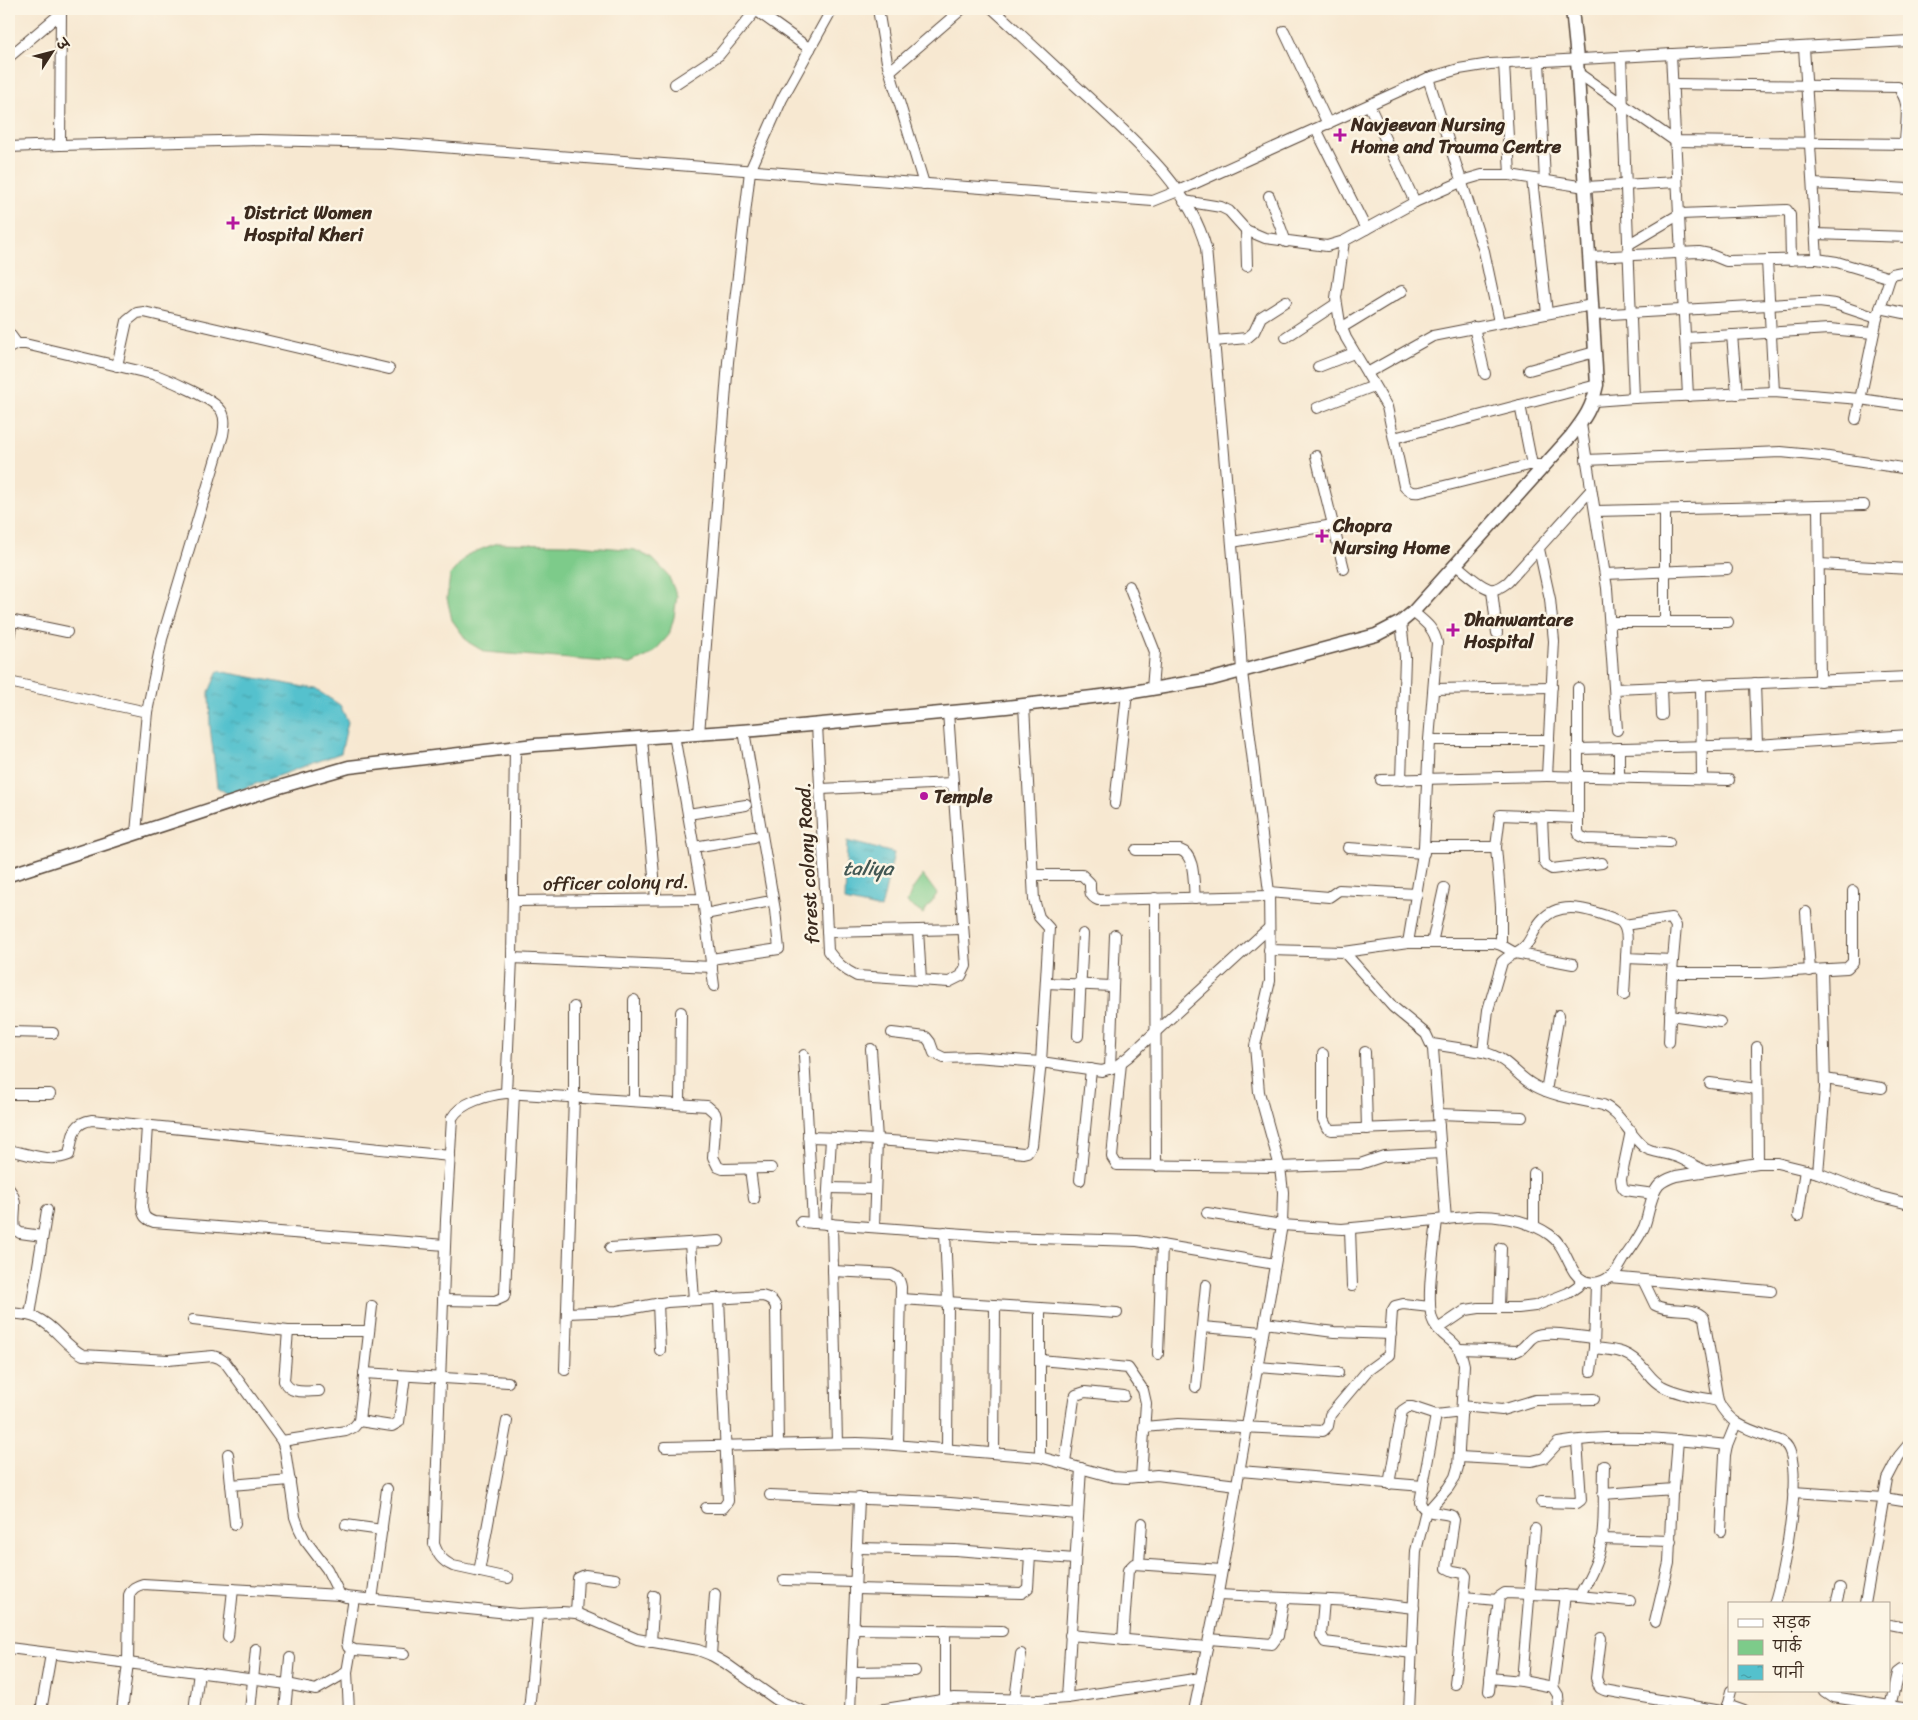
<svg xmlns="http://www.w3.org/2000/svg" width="1918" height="1720" font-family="Sriracha,'Playpen Sans Deva',sans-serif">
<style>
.park{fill:#7dcb8a;stroke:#5c7a54}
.water{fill:url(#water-ripples);stroke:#487676}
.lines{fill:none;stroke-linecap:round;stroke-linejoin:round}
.minor-casing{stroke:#574639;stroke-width:12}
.tertiary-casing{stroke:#574639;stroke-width:15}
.minor{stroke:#fff;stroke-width:10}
.tertiary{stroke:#fff;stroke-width:12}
.poi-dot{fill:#b5179e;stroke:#fcf5e5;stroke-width:2}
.labels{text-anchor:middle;stroke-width:5;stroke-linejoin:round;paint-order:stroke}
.poi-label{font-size:19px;font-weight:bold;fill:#3b2a1e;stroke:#fcf5e5;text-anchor:start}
.street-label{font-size:19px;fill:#3b2a1e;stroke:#fcf5e5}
.water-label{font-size:20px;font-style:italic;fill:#425753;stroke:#fcf5e5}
</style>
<defs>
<pattern id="water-ripples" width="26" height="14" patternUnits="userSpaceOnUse" patternTransform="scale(1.25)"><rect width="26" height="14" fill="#54c1cd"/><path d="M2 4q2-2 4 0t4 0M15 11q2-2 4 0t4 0" fill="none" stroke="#479da6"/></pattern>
</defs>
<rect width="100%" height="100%" fill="#fcf5e5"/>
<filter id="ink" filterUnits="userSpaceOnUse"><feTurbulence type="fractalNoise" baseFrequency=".02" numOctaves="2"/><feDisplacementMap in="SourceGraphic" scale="10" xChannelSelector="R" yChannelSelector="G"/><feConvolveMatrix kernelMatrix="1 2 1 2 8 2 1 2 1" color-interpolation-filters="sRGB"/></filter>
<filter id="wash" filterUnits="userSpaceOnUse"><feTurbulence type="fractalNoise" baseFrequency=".0096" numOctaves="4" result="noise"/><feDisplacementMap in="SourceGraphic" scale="20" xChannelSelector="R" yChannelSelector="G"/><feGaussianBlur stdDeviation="1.12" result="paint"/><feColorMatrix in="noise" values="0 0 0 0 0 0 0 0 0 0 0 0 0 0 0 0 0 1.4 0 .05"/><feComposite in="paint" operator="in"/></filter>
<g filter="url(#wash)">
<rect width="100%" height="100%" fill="#f7e8d1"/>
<g class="park">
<polygon points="497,543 567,544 635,550 653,559 668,575 677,596 674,617 669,635 652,654 631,664 485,652 468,642 452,620 447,598 450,575 467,555"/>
<polygon points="923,875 937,894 923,914 907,903 912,890"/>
</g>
<g class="water">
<polygon points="218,671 315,689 340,705 348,722 341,753 228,794 217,787 210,726 209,692"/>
<polygon points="847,841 894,853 881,909 845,901"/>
</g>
</g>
<g filter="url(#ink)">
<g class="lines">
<g class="minor-casing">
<g id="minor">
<polyline points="754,9 810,49"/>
<polyline points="878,9 887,62 924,184"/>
<path d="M993,9C1025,38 1056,68 1088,97C1133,139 1190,187 1206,248L1240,637L1242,672L1269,892L1270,981L1255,1046L1259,1092L1280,1167L1283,1192L1282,1225L1217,1599L1194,1711"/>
<polyline points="1284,31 1328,124"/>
<polyline points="1804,47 1817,259 1837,262 1890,278 1892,274 1902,272 1909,274"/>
<polyline points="1671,54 1688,396"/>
<polyline points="9,57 61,13"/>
<polyline points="1539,61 1545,181"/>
<polyline points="1504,63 1510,175"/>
<polyline points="890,71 962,9"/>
<polyline points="1578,73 1675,141 1909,144"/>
<polyline points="1428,78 1484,251 1499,322"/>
<polyline points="675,84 719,55 756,10"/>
<polyline points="1673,84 1898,87"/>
<path d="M1901,92C1911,105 1905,128 1905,144"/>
<polyline points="1369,105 1415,202"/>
<polyline points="1316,129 1366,229"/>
<polyline points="60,145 260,140 388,143 1153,201 1178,191 1428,78 1459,69 1490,64 1909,41"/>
<polyline points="9,147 60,145 61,9"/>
<polyline points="1532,179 1547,313"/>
<polyline points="1813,184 1909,189"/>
<polyline points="1269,196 1286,242"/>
<polyline points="1184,201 1221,207 1229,211 1246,230 1265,238 1327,246 1344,241 1415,202 1468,179 1482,175 1510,175 1585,187 1677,182"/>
<polyline points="1246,230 1247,266"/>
<polyline points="1815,234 1909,237"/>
<path d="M1344,241L1336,298L1340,323L1346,338L1387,407L1404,486C1409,492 1413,493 1420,492L1529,465H1545"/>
<polyline points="1629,244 1680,214 1787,210 1790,215 1791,260"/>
<polyline points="1589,257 1699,252 1709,254 1726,261 1817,259"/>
<polyline points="1767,260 1774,392"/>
<polyline points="1880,308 1909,314"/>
<polyline points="1593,315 1819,302 1835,304 1877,318"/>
<polyline points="1474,327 1485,374"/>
<polyline points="1341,328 1402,291"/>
<polyline points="9,333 17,344"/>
<polyline points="1732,335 1737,394"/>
<polyline points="1286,337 1336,304"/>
<polyline points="1685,338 1829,329 1873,333"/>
<polyline points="1214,341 1247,338 1254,332 1261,317 1286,301"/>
<path d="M9,348L17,344H25L156,375C169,380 217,400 222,412C226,419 224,428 223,435L162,639L147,712"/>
<polyline points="117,366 127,321 137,313 144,312 389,369"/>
<polyline points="1318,367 1354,353"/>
<polyline points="1529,370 1595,352"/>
<polyline points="1367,373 1433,336 1592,305"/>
<polyline points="1634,398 1774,392 1860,399 1909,406"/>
<polyline points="1594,401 1634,398 1621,57"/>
<polyline points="1520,405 1532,465"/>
<polyline points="1317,408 1374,386"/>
<polyline points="1856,419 1877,318 1890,278"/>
<polyline points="1581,424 1607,588 1617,730"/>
<polyline points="1394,438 1597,385"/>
<polyline points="1316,456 1344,569"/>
<polyline points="1586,460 1781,452 1822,456 1909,469"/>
<polyline points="1818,507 1820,681"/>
<polyline points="1665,510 1665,622"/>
<polyline points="1595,511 1864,505"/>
<polyline points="1232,542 1333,525"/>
<polyline points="1819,564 1909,569"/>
<path d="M1456,565C1464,571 1484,591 1494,589C1499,589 1504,585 1508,582L1591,490"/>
<polyline points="1605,574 1727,569"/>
<polyline points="1129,586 1155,652 1152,689"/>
<polyline points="1492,590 1497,633"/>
<polyline points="9,620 67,632"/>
<polyline points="1401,622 1405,657 1401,780"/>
<polyline points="1610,622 1728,622"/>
<polyline points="9,638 12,621"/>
<polyline points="9,682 147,712 136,833"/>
<polyline points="1755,683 1757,745"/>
<polyline points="1701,685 1702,779"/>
<polyline points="1661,687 1662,715"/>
<polyline points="1578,688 1578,831 1580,836 1587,839 1669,842"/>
<polyline points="1434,689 1552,687"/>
<polyline points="1615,689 1909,677"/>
<polyline points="1024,705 1034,900 1039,917 1049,928 1041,1062 1102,1071 1115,1067 1128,1057 1269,928"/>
<path d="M817,724L828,951C837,963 844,970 857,976L949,982L961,976L966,966L948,712"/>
<polyline points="699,734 728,362 750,171 782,99 832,9"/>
<polyline points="642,738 656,899"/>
<polyline points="1429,740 1549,740"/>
<polyline points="1619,748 1619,778"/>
<polyline points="1577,749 1757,745 1909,735"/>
<polyline points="1547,776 1729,780"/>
<polyline points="1381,780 1547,776 1554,641 1550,599 1539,549"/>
<polyline points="821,789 953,783"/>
<polyline points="1115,804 1127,693"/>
<polyline points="688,814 746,805"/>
<polyline points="1542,817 1544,862 1547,866 1552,869 1602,863"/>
<polyline points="694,847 754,837"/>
<polyline points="1424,847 1496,847"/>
<polyline points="1348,848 1424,853"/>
<path d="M1136,850H1180C1196,855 1193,883 1195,898"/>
<path d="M1033,875H1082L1090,883C1090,891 1089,896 1098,900L1269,896"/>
<polyline points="1269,892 1329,897 1339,890 1417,894"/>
<polyline points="1155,898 1156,1166"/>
<polyline points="703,899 714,986"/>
<polyline points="513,901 703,899 674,735"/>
<polyline points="1806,912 1810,971"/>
<polyline points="705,914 766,902"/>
<polyline points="1624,925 1671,918 1676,926 1673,960"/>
<polyline points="918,930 921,980"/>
<polyline points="827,932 963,929"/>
<path d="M1408,943L1424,847L1429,740L1437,643C1434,628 1425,622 1413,612"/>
<polyline points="1432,943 1444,888"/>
<polyline points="1501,945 1501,906 1496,847 1500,815 1578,818"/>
<polyline points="1269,950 1344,952 1393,1007 1426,1034 1433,1049 1446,1220"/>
<polyline points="1344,952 1408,943 1494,943 1501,945 1515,953 1573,964"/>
<polyline points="512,958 712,967"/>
<polyline points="711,959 779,949 775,910 744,731"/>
<polyline points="1046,983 1112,986"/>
<polyline points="1624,995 1626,958"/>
<polyline points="634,1000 634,1100"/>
<polyline points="1670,1015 1720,1022"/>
<polyline points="9,1032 53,1033"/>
<polyline points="1078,1036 1083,934"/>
<polyline points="1669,1042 1672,973"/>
<path d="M1432,1044L1483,1052L1488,1010L1502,962C1509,954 1520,953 1527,944C1532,937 1535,928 1541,921C1561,897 1596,912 1620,921C1630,929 1626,946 1626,958L1673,960L1672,973H1761L1847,968L1853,962V891"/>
<polyline points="1757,1047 1758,1163"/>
<polyline points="871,1049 877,1139 874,1227"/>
<polyline points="1365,1052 1367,1129"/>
<path d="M1483,1052C1512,1060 1513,1074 1535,1086C1555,1097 1581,1100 1603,1105C1622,1114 1628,1134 1644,1147C1652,1153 1664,1152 1674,1156C1684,1159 1695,1166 1705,1171"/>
<polyline points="1323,1054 1323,1119 1327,1128 1332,1130 1439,1126"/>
<polyline points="804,1055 813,1223"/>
<polyline points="1121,1063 1112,1157 1117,1165 1280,1167 1360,1164 1384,1156 1441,1153"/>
<polyline points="1110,1069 1115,935"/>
<polyline points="1825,1079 1882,1088"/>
<polyline points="1710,1083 1757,1089"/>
<polyline points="1546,1091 1559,1015"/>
<polyline points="506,1093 707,1106 715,1113 716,1117 713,1157 718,1167 723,1169 771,1168"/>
<polyline points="9,1094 50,1094"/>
<polyline points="680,1103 681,1012"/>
<polyline points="1438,1114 1522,1117"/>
<path d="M147,1126L142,1206C143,1216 145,1219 154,1222L445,1245"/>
<polyline points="1631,1131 1621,1179 1622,1186 1625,1190 1654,1194"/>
<path d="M808,1137C880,1139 951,1145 1023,1153L1027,1152L1032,1145L1041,1062L975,1057L944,1058L934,1053L930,1042L926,1037L892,1033"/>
<path d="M9,1150C28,1154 50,1163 69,1155C73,1138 71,1123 92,1120L450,1156"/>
<polyline points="750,1169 754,1199"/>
<polyline points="1818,1173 1825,1088 1822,970"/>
<polyline points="1080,1180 1091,1069"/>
<polyline points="829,1188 875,1189"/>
<path d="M9,1189C20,1202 12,1214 15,1229L20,1233L42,1236"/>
<path d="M1207,1213L1282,1225L1342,1229L1477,1216C1503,1216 1529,1220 1550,1235C1564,1245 1566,1260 1575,1273C1584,1286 1601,1285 1612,1275C1618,1271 1621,1263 1625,1257C1632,1247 1639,1238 1644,1227C1649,1215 1650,1195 1659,1185C1664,1180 1670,1178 1676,1176L1758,1163H1777L1818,1173L1873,1195L1909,1204"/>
<polyline points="1798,1216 1805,1170"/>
<polyline points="801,1222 1005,1237 1137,1241 1275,1264"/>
<polyline points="826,1224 831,1138"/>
<polyline points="832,1224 837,1443"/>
<polyline points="1534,1226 1534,1173"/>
<polyline points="1350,1229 1352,1286"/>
<polyline points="945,1232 948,1301 947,1449"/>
<polyline points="690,1243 694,1300"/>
<polyline points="610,1248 719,1241"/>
<path d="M833,1271L891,1274C898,1277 900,1280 901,1287L898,1445"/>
<polyline points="1609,1277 1771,1291"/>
<path d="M1643,1280L1655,1305C1671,1314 1691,1304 1704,1318L1718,1401C1729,1424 1747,1429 1770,1437C1774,1439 1780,1440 1784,1443C1807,1459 1783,1578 1774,1604"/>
<path d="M1596,1283L1594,1348C1618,1350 1629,1351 1645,1370C1650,1376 1654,1382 1662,1386C1678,1395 1700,1397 1718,1401"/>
<polyline points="901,1299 1117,1313"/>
<polyline points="443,1300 495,1301 504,1297 505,1293 514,1093"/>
<polyline points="658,1303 660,1350"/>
<polyline points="1040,1308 1040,1457"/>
<polyline points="1499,1308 1501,1248"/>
<path d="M9,1313C18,1314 28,1314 37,1318C55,1326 65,1346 83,1355L168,1360L213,1356L219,1358L225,1362L282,1441L285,1450L295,1517L299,1528L305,1540L327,1569L340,1595L346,1597L518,1614L561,1612L576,1613L637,1639L698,1650L711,1655L725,1663L777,1700L803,1711"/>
<path d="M567,1313L617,1311L667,1302L762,1296C770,1298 773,1300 776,1307L778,1445"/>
<polyline points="30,1315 47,1210"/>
<polyline points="193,1320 288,1331"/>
<polyline points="1265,1323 1334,1332 1391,1334"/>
<polyline points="1202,1327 1263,1332"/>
<polyline points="1438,1329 1466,1310 1479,1308 1518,1308 1535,1306 1568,1293 1578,1286 1582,1280"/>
<path d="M1460,1349L1517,1351C1526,1348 1527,1340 1535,1336C1546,1330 1581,1337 1594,1338"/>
<polyline points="1158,1354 1162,1245"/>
<polyline points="1040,1360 1128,1368 1143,1390 1146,1403 1141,1477"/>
<polyline points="1257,1367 1338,1373"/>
<polyline points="565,1370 574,1097 574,1007"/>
<polyline points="1591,1371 1594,1348"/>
<polyline points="364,1373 508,1382"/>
<polyline points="1196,1387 1206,1285"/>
<path d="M319,1391C306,1391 290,1395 284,1381L288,1331H369"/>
<polyline points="1462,1406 1502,1410 1535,1400 1594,1399"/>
<polyline points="359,1421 392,1426 399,1422 405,1376"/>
<polyline points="1144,1427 1178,1424 1323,1431 1328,1426 1330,1415 1367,1371 1389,1355 1392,1311 1395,1306 1403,1304 1430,1307"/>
<polyline points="282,1441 346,1431 354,1427 359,1421 372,1306"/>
<polyline points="665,1447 857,1443 882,1444 1040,1457 1113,1477 1127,1478 1157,1475 1237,1485"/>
<polyline points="994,1453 995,1305"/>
<polyline points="228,1454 235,1524"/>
<path d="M1459,1457L1532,1461L1544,1458L1558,1443C1614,1433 1671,1439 1727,1445"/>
<polyline points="1065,1463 1074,1399 1076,1395 1085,1392 1124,1396"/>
<polyline points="1240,1471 1423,1486"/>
<polyline points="1389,1484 1402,1411 1408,1407 1412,1407 1436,1415"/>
<polyline points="231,1485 290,1480"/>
<polyline points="1674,1489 1678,1440"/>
<polyline points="1793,1492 1884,1498 1909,1502"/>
<polyline points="1603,1494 1674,1489 1672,1493 1669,1563 1655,1622"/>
<polyline points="770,1495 938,1502 1078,1514"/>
<polyline points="1541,1502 1577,1503 1581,1500 1577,1441"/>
<polyline points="706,1508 723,1508 728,1501 719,1298"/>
<polyline points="346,1525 382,1530"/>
<polyline points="1721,1531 1725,1455 1727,1445 1736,1423"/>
<polyline points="1601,1539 1671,1541"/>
<polyline points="857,1548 955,1550 1075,1559"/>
<polyline points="1139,1564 1142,1523"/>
<polyline points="479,1572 507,1421"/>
<path d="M508,1578L453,1566C442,1561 438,1555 434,1544L446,1220L452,1118C461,1102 488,1095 506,1093L512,958L515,747"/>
<polyline points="784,1580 855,1582"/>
<polyline points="855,1589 1022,1593 1028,1588 1030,1555"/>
<polyline points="1218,1595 1353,1601 1414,1608"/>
<polyline points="1579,1596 1630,1601"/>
<polyline points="1464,1597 1497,1600"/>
<polyline points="354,1598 347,1643 348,1647 355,1650 404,1654"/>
<polyline points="372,1600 387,1489"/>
<polyline points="1324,1600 1321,1635 1325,1642 1412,1653"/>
<polyline points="1836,1604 1840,1588"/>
<polyline points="1865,1604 1887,1479 1899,1456 1909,1444"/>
<polyline points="576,1613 578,1578 585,1575 615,1579"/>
<polyline points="1889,1624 1909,1628"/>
<polyline points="854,1629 1002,1631"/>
<polyline points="1070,1635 1207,1647"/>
<polyline points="228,1637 233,1589"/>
<polyline points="1601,1638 1596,1678 1600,1688 1604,1690 1721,1711"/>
<polyline points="1209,1639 1272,1644 1278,1636 1284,1598"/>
<polyline points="1123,1640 1128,1570 1134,1564 1222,1570"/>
<polyline points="651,1642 654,1596"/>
<path d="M9,1648L128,1663L129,1595C132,1588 136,1586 143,1584L340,1595"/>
<polyline points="711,1655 715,1594"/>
<polyline points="347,1672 349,1711"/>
<polyline points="852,1672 915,1671"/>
<polyline points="1490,1678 1522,1681 1553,1687 1558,1695 1559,1711"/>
<polyline points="1522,1681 1535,1529"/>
<path d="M1455,1684L1466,1576L1464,1573L1453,1571L1447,1568L1454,1520L1452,1516C1442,1511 1424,1516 1420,1502L1436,1415L1462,1412"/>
<polyline points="1553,1687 1565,1595"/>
<path d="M1489,1691L1499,1597L1505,1593L1579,1596C1587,1582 1595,1568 1599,1553C1606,1527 1603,1493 1604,1466"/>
<polyline points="1824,1691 1833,1697 1909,1709"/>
<polyline points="1067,1698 1081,1468"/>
<polyline points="945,1699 945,1630"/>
<polyline points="1015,1699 1021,1654"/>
<polyline points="1727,1705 1744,1711"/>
<polyline points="41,1711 51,1654"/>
<polyline points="122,1711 128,1663 287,1684 316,1690 347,1672 351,1649"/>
<polyline points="194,1711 199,1672"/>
<polyline points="250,1711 256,1649"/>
<polyline points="285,1711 290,1658"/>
<polyline points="529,1711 538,1614"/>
<polyline points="850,1711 859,1498"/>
<polyline points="873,1711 954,1698 1040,1700 1067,1698 1201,1678"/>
<path d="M1409,1711L1416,1551L1425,1514L1448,1488L1455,1477L1458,1467L1464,1365C1459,1338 1445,1342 1434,1323C1424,1307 1435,1242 1437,1220"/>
<polyline points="1726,1711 1731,1691"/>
<polyline points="1889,1711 1898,1673 1902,1670 1909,1671"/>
</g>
</g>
<g class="tertiary-casing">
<path id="tertiary" d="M9,875L276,788L349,767L535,745L755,730L1006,707L1127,693L1212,679L1376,635L1401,622L1413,612L1571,436C1585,418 1592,408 1597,385L1577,59L1572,9"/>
</g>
<use href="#minor" class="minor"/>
<use href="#tertiary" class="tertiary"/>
</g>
</g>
<g class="poi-dot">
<path d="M1337.5 127.5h5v5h5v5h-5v5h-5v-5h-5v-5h5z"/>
<path d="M230.5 215.5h5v5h5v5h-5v5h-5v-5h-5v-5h5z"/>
<path d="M1319.5 528.5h5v5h5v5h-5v5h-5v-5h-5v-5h5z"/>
<path d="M1450.5 622.5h5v5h5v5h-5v5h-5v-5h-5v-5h5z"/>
<circle cx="924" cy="796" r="5"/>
</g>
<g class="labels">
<g class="poi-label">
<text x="1351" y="131">Navjeevan Nursing<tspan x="1351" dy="22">Home and Trauma Centre</tspan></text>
<text x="244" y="219">District Women<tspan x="244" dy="22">Hospital Kheri</tspan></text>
<text x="1333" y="532">Chopra<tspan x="1333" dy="22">Nursing Home</tspan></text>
<text x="1464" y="626">Dhanwantare<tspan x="1464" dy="22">Hospital</tspan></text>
<text x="934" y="803">Temple</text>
</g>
<g class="street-label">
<text transform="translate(807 863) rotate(-93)" y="7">forest colony Road.</text>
<text transform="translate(616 882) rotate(-1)" y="7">officer colony rd.</text>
</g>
<g class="water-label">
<text x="868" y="875">taliya</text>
</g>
</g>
<rect width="1918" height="1720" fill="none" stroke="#fcf5e5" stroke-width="30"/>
<rect x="1728" y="1602" width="162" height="90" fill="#fcf5e5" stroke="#afa495"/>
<rect x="1738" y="1619" width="25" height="8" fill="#ffffff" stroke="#afa495"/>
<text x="1773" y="1628" font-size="15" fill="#3b2a1e">सड़क</text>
<rect x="1738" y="1640" width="25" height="15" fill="#7dcb8a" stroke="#afa495"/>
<text x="1773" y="1652" font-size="15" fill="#3b2a1e">पार्क</text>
<rect x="1738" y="1665" width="25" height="15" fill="url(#water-ripples)" stroke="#afa495"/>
<text x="1773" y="1678" font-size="15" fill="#3b2a1e">पानी</text>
<g transform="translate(52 52) rotate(54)" stroke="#fcf5e5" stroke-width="4" paint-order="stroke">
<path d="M0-4L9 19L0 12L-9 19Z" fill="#3b2a1e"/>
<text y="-8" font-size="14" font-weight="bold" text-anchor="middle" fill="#3b2a1e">उ</text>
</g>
</svg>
